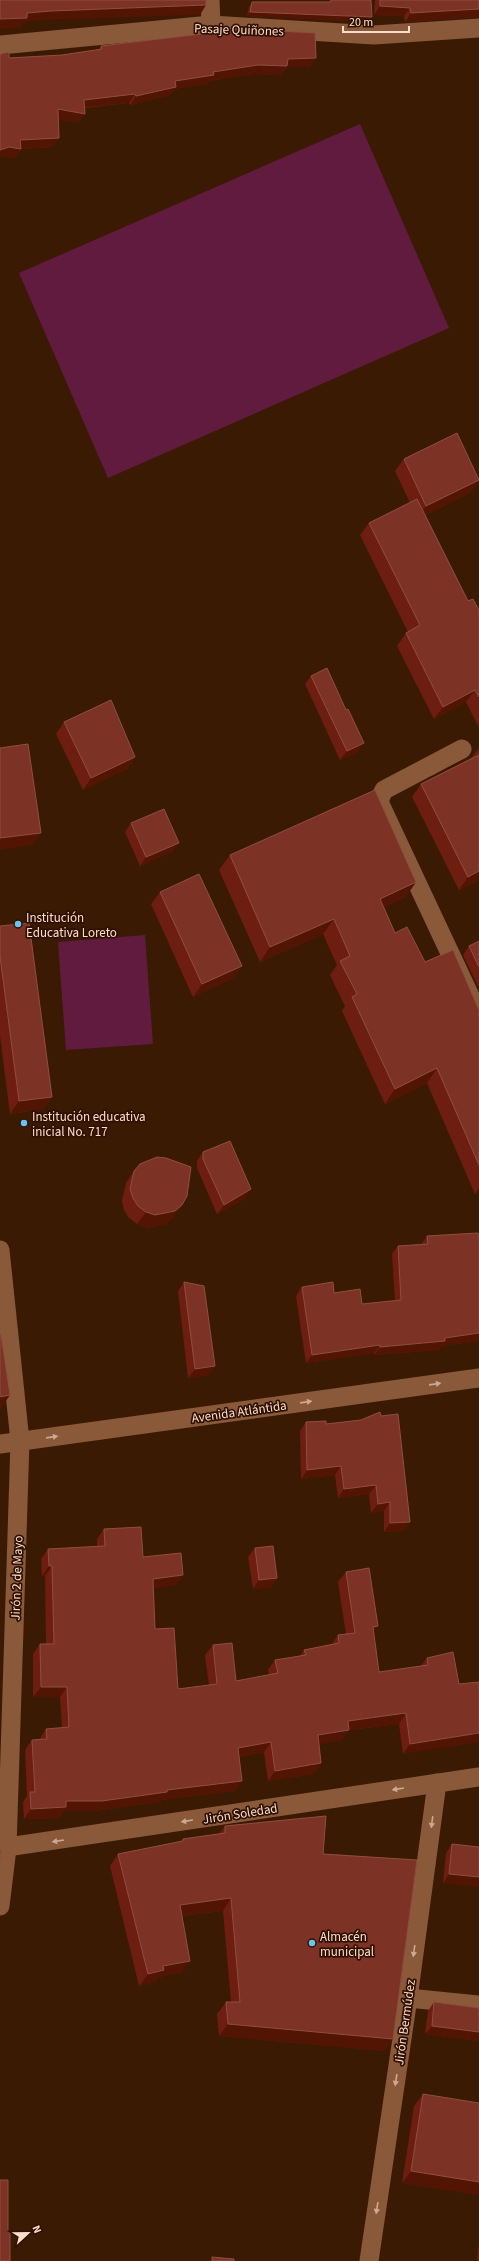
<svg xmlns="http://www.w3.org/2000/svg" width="479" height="2261" font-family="'Source Sans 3',sans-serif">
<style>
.green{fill:#611b3f}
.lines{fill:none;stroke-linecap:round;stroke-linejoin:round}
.minor{stroke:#89593a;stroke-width:19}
.wall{fill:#6d1e11}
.shaded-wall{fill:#521403}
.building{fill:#7c3325;stroke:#904e40}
.oneway{fill:#cda892}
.poi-dot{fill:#69c3f1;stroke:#301000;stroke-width:1.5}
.labels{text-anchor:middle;stroke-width:3.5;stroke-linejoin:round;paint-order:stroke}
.street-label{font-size:13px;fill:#faddcd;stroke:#301000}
.poi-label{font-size:13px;fill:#faddcd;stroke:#301000;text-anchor:start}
</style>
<rect width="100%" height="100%" fill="#3b1a03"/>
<g class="green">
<polygon points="360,124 449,328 108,478 19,273"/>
<polygon points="145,935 153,1044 66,1050 58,942"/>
</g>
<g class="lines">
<g class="minor">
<polyline points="210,0 211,25"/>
<polyline points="0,45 211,25 374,35 479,28"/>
<polyline points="462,749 384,790 380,798 380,804 479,1015"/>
<polyline points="0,1250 20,1441 7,1848 0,1906"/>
<polyline points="0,1444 479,1378"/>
<polyline points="0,1848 479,1777"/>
<polyline points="408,1998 479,2005"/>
<polyline points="369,2261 408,1998 437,1783"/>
</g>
</g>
<g class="wall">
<polygon points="330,0 372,17 368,22 247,16 249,7 252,2 329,2"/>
<polygon points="375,0 479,0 479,17 405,22 404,16 374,15"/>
<polygon points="101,46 310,67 287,67 281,75 252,74 209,81 207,84 174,89 170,95 130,105 129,103 85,108 79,123 58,119 53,147 21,149 15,158 3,156 9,58 62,55 98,50"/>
<polygon points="404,459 479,480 470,493 425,515 468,601 479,610 479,728 466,702 434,719 397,646 406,633 408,632 360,535 369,523 410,503 395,471"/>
<polygon points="311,676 346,710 358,752 340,760 305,684"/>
<polygon points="64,722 135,757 127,769 83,790 56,734"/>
<polygon points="478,749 479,749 479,880 459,890 412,797 421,784 471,758"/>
<polygon points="131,823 173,851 140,866 125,832"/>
<polygon points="230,855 406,897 384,907 395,933 425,962 479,1010 479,1194 475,1194 427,1083 385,1104 342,1011 345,1006 330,975 337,965 323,934 260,962 219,870"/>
<polygon points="160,892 242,966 233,978 193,997 151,904"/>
<polygon points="0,926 52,1097 43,1109 10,1114 0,1036"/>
<polygon points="479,941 479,985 478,986 463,955 469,946"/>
<polygon points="203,1152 245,1198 217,1214 197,1168 197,1161"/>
<polygon points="134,1171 174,1217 166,1224 147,1228 137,1224 129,1218 124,1210 122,1201 126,1183"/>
<polygon points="427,1236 479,1236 479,1341 442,1346 439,1350 374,1355 374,1353 306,1363 296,1296 302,1287 334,1293 362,1304 395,1301 392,1254 398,1246 421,1245"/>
<polygon points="184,1282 215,1366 208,1375 188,1378 178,1291"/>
<polygon points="381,1416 410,1522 403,1531 384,1532 384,1511 371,1513 369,1494 338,1498 335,1475 301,1479 300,1431 306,1422 326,1424 361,1420"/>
<polygon points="104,1529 143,1557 176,1585 153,1588 155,1629 178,1689 209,1685 205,1655 213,1645 236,1681 269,1675 268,1670 275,1660 300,1656 304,1650 332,1644 338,1635 346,1634 338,1582 346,1572 378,1626 373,1632 379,1672 421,1666 427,1658 459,1684 403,1754 399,1724 349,1730 342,1740 319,1744 321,1763 314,1774 268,1781 264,1752 239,1757 235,1791 161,1800 160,1802 94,1811 64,1811 59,1818 24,1819 23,1802 27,1796 25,1750 32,1740 39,1740 46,1729 62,1728 60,1697 33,1697 33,1654 40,1644 46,1644 45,1576 42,1576 41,1559 48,1549 97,1546 97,1539"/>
<polygon points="255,1548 277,1578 271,1587 253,1589 248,1557"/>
<polygon points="225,1826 323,1854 385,2051 219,2036 217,2014 226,2002 231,2002 223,1911 182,1916 182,1973 159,1977 155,1982 139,1986 110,1866 118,1854 181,1841 183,1839 219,1834"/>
<polygon points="452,1844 479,1847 443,1883 446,1853"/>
<polygon points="434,2002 479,2008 479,2041 425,2034 428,2011"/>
<polygon points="423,2094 479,2103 479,2195 402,2183 414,2106"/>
<polygon points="479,2242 479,2261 477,2260"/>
</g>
<g class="shaded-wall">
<polygon points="206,5 200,15 44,20 24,22 20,28 0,29 0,19 27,13 51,11"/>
<polygon points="380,6 410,8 404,16 374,15"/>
<polygon points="479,9 479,17 405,22 411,13"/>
<polygon points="250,12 372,17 368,22 247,16"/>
<polygon points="316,58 310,67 287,67 281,75 252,74 209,81 207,84 174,89 170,95 130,105 136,96 175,81 213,72 288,59"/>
<polygon points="135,94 129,103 77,108 84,100"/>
<polygon points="58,109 85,114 79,123 51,118"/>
<polygon points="59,138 53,147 21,149 15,158 3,156 0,157 0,150 20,140"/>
<polygon points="479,480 470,493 418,518 426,506"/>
<polygon points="475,690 466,702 434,719 443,707"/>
<polygon points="364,743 358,752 340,760 347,751"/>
<polygon points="135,757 127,769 83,790 91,778"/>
<polygon points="41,833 33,845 0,850 0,838"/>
<polygon points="179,843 173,851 140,866 146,857"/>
<polygon points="479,871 479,880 459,890 468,877"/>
<polygon points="416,882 406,897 370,913 380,899"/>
<polygon points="334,919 323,934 260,962 270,947"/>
<polygon points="242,966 233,978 193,997 202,984"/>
<polygon points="437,1068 427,1083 385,1104 395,1089"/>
<polygon points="52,1097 43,1109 10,1114 19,1101"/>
<polygon points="479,1188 479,1194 475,1194"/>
<polygon points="251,1189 245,1198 217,1214 224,1205"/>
<polygon points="182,1205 174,1217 166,1224 147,1228 137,1224 146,1212"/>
<polygon points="479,1333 479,1341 442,1346 439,1350 374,1355 380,1347"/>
<polygon points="380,1345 374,1353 306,1363 312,1355"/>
<polygon points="215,1366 208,1375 188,1378 195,1369"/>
<polygon points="10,1395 2,1407 0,1408 0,1397"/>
<polygon points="341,1466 335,1475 301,1479 307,1470"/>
<polygon points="376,1485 369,1494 338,1498 344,1489"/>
<polygon points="390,1502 384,1511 371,1513 378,1504"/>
<polygon points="410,1522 403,1531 384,1532 390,1523"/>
<polygon points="49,1566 52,1566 45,1576 42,1576"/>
<polygon points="183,1575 176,1585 146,1589 153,1579"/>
<polygon points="277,1578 271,1587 253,1589 259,1580"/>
<polygon points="378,1626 371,1636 373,1627"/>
<polygon points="41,1687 67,1687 60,1697 33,1697"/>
<polygon points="406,1713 399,1724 340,1731 348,1721"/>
<polygon points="349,1730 342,1740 310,1746 318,1735"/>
<polygon points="479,1733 479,1742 403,1754 410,1744"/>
<polygon points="271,1742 264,1752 231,1758 238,1748"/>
<polygon points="321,1763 314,1774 268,1781 275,1771"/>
<polygon points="242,1781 235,1791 161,1800 160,1802 94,1811 64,1811 59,1818 24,1819 31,1809 66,1801 167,1790"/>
<polygon points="449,1874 479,1877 479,1887 443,1883"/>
<polygon points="231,1898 223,1911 172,1917 180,1905"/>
<polygon points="190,1961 182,1973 159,1977 155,1982 139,1986 148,1974 163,1966"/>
<polygon points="228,2024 393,2039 385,2051 219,2036"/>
<polygon points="432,2026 479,2032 479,2041 425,2034"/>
<polygon points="411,2171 479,2182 479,2195 402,2183"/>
</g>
<g class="building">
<polygon points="0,0 206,0 206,5 51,11 27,13 27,18 0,19"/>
<polygon points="331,0 371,0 372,17 250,12 252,2 331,2"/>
<polygon points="380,0 479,0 479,9 411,13 410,8 380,6"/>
<polygon points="242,29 315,33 316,58 288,59 287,66 258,65 213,72 214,75 175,81 176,87 136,96 135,94 84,100 85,114 58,109 59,138 20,140 21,149 9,147 0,150 0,54 9,52 9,58 62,55 102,49 101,46"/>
<polygon points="457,433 479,480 426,506 404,459"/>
<polygon points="417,499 468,601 473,599 479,610 479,697 475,690 443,707 406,633 420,625 369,523"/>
<polygon points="327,668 346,710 348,709 364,743 347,751 311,676"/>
<polygon points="111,700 135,757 91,778 64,722"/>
<polygon points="28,744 41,833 0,838 0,748"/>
<polygon points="479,755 479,871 468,877 421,784"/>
<polygon points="375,790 416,882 380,899 395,933 407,927 425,962 453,950 479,1010 479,1165 437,1068 395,1089 352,997 357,994 340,961 350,956 334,919 270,947 230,855"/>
<polygon points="164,809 179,843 146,857 131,823"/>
<polygon points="199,874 242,966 202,984 160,892"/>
<polygon points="29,923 52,1097 19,1101 0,956 0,926"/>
<polygon points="479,941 479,967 469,946"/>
<polygon points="230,1141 251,1189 224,1205 203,1159 203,1152"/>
<polygon points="157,1157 166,1158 191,1167 187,1196 182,1205 175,1211 155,1215 146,1212 138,1206 133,1198 130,1189 134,1171 140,1164"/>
<polygon points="478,1233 479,1236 479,1333 445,1338 445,1341 380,1347 380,1345 312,1355 302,1287 333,1282 334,1293 360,1289 362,1304 401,1300 398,1246 428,1244 427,1236"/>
<polygon points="184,1282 204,1286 215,1366 195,1369"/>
<polygon points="0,1334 1,1334 10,1395 0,1397"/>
<polygon points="380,1412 381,1416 398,1414 410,1522 390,1523 390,1502 378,1504 376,1485 344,1489 341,1466 307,1470 306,1422 326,1421 326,1424 361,1420"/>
<polygon points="141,1527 143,1557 181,1553 183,1575 153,1579 155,1629 174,1628 178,1689 217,1684 213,1645 232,1643 236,1681 278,1673 275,1660 306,1655 304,1650 339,1643 338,1635 355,1633 346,1572 369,1568 378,1626 373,1627 379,1672 428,1665 427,1658 453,1652 459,1684 479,1682 479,1733 410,1744 406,1713 348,1721 349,1730 318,1735 321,1763 275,1771 271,1742 238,1748 242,1781 167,1790 167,1792 102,1801 66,1801 66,1807 31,1809 30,1792 35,1792 32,1740 47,1739 46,1729 69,1727 67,1687 41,1687 40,1644 54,1644 52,1566 49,1566 48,1549 105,1546 104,1529"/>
<polygon points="273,1546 277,1578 259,1580 255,1548"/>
<polygon points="326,1816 323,1854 417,1860 393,2039 228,2024 226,2002 240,2002 231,1898 180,1905 190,1961 163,1966 164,1970 148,1974 118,1854 183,1841 183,1839 225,1833 225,1826"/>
<polygon points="452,1844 479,1847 479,1877 449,1874"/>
<polygon points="0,1850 1,1850 0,1860"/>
<polygon points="434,2002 479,2008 479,2032 432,2026"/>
<polygon points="423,2094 479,2103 479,2182 411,2171"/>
<polygon points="0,2180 8,2180 8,2232 10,2232 10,2261 0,2261"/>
<polygon points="212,2257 234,2259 234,2261 212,2261"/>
</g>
<defs><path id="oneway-solid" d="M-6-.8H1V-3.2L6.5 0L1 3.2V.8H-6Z"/></defs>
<g class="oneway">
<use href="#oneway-solid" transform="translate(435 1384) rotate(-8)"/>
<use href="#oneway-solid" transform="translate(306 1402) rotate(-8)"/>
<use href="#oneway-solid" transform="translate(52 1437) rotate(-8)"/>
<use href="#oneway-solid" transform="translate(398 1789) rotate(171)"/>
<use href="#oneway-solid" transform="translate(187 1821) rotate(171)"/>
<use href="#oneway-solid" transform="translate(432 1822) rotate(98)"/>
<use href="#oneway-solid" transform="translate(58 1841) rotate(171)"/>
<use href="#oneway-solid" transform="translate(414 1951) rotate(98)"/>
<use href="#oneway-solid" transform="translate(396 2080) rotate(99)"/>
<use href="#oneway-solid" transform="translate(377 2208) rotate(99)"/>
</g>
<g class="poi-dot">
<circle cx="18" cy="924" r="4"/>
<circle cx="24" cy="1123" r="4"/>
<circle cx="312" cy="1943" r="4"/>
</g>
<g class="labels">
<g class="street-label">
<text transform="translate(239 29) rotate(2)" y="5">Pasaje Quiñones</text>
<text transform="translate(239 1411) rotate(-8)" y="5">Avenida Atlántida</text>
<text transform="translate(16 1578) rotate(-88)" y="5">Jirón 2 de Mayo</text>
<text transform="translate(240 1813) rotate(-9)" y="5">Jirón Soledad</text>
<text transform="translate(404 2022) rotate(-82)" y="5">Jirón Bermúdez</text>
</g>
<g class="poi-label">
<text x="26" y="922">Institución<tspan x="26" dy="15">Educativa Loreto</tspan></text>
<text x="32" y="1121">Institución educativa<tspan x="32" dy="15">inicial No. 717</tspan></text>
<text x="320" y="1941">Almacén<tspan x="320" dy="15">municipal</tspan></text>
</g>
</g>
<g transform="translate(28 2233) rotate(68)" stroke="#301000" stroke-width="3" paint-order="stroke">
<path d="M0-3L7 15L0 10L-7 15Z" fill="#faddcd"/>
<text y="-6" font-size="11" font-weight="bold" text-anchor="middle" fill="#faddcd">N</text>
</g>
<path d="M343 26v6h66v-6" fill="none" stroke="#faddcd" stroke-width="2"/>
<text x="349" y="26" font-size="12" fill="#faddcd" stroke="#301000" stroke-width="3" paint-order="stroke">20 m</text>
</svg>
